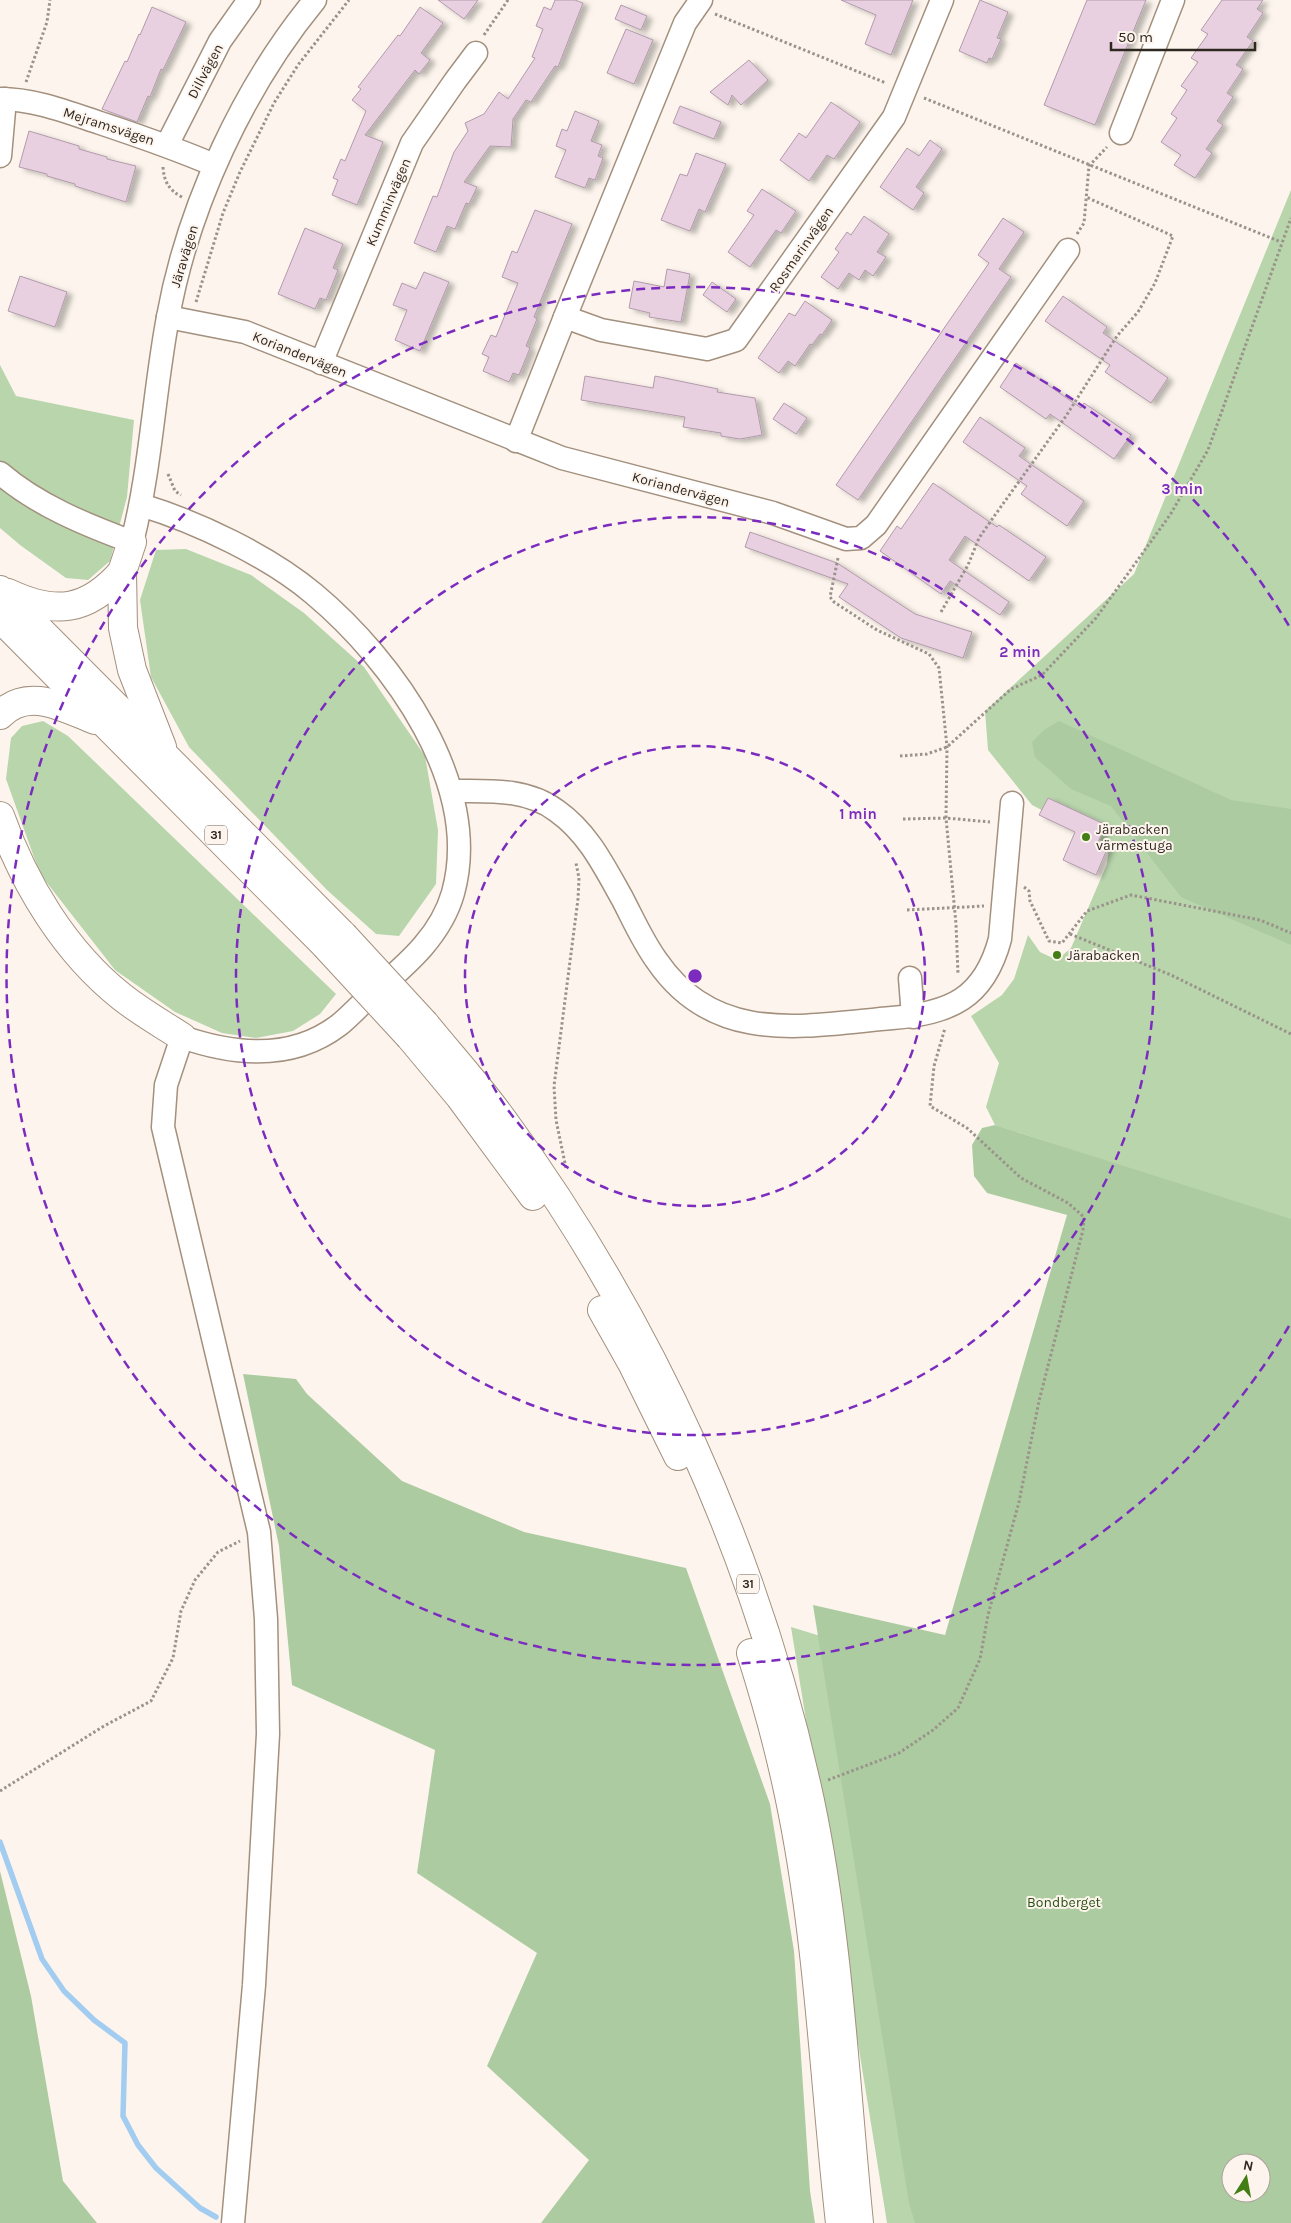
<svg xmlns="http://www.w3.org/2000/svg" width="1291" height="2223" font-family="Karla,sans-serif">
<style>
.green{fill:#b8d5ac;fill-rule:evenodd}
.forest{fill:#accba0;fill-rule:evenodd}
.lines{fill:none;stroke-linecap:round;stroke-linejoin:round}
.stream{stroke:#a3ccf1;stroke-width:5.5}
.building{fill:#e8d0e0;stroke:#b19aaa;filter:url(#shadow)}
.minor-casing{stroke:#a3907e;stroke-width:25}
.highway-casing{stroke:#a3907e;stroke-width:30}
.path{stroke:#9a938b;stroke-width:3;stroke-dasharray:2.5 2.5;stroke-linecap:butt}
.minor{stroke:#fff;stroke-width:22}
.highway{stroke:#fff;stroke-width:28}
.highway-bridge-casing{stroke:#a3907e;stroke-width:30;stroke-linecap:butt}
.highway-bridge{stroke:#fff;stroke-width:28}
.ring{fill:none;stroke:#7b2cbf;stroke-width:2.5;stroke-dasharray:9 6}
.poi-dot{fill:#437d16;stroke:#fdf5ed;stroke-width:2}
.labels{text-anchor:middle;stroke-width:4;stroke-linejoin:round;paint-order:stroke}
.shield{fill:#fdf5ed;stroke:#6d665e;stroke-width:1}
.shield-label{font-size:12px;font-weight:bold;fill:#2f2821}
.street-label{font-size:14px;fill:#2f2821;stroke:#fdf5ed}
.poi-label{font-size:14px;fill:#2f2821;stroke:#fdf5ed;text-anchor:start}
.park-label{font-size:14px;fill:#295115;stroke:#fdf5ed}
.centre{fill:#7b2cbf;stroke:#fdf5ed;stroke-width:2.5}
.ring-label{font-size:15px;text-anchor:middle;font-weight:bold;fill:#7b2cbf;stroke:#fdf5ed;stroke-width:4;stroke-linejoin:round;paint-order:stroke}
</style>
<defs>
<filter id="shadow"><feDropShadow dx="5.5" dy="3" stdDeviation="2.5" flood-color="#0004"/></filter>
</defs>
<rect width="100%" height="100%" fill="#fdf5ed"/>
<g class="green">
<path d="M1291,190V2223H887L791,1627L991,1688L1106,1161L995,1125L986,1107L999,1063L971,1016L1002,995L1014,979L1028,935L1040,952L1057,960L1071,948L1107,864L1109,845L1032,805L988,750L985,711L1134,574ZM1231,2163H1261V2193H1231Z"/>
<polygon points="0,365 16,396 134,420 127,497 110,561 88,580 66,578 20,545 0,528"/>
<polygon points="186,549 251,575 304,613 364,667 425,756 438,830 436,884 399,936 376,934 327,890 189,747 151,677 140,600 156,550"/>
<polygon points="43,721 68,736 336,994 320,1014 293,1031 256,1038 222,1033 175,1012 115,970 40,874 6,779 11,738 22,726"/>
</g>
<g class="forest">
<polygon points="1059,721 1231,800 1291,809 1291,945 1181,897 1111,806 1071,789 1035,757 1032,742 1044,730"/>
<path d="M995,1125L1291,1219V2223H915L909,2203L813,1605L945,1635L1067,1215L987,1193L974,1176L972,1145L982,1128ZM1231,2163H1261V2193H1231Z"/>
<polygon points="243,1374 296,1379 307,1394 402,1481 524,1532 686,1568 770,1804 794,1951 810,2191 815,2223 541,2223 589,2160 487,2066 537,1953 417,1873 435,1750 292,1685 279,1546"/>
<polygon points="0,1871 31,1996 63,2181 97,2223 0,2223"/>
</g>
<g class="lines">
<polyline class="stream" points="0,1842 42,1959 64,1991 94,2020 125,2043 123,2116 138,2145 156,2168 200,2208 216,2217"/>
</g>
<g class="building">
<polygon points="438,0 478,0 464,19"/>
<polygon points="555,0 575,0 583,3 558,67 555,66 531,102 526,100 513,119 511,147 490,146 464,182 477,187 469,204 466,203 455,229 447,226 436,252 414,243 433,196 437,197 454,152 468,131 465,123 484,114 499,92 508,99 535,58 532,57 543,29 536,26 544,7 551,10"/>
<polygon points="841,0 913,0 891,55 865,44 876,15"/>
<polygon points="980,0 1008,12 997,38 1001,39 992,59 989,58 987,63 959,51"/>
<polygon points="1087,0 1146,0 1095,125 1044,105"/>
<polygon points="1222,0 1263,0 1257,9 1263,13 1247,37 1253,41 1236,65 1243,69 1227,93 1233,97 1217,121 1223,125 1206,149 1212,153 1195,178 1174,165 1181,155 1161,142 1177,118 1171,114 1187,90 1181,86 1198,62 1191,58 1208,34 1201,30"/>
<polygon points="621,5 647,16 641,30 615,19"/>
<polygon points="152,7 186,22 163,70 161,69 150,97 148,96 137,122 102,109 125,61 127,62 139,34 140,35"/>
<polygon points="420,7 443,23 421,53 430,60 419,74 415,70 365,135 383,142 357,205 332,195 338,180 333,178 341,159 345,161 366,111 352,100 361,89 358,87 398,35 400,36"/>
<polygon points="626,29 653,40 634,84 607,73"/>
<polygon points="749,60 768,80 741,105 732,95 728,105 710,92"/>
<polygon points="831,102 860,122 834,159 827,155 809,181 780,160 799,133 806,138"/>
<polygon points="680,106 721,122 714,139 673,123"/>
<polygon points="575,111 599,121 591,141 602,145 598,156 603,158 595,180 589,178 585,188 555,177 566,150 556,146 562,129 567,131"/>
<polygon points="29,131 79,146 79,149 107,157 107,159 136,166 126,202 75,186 75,184 47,176 47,174 19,167"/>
<polygon points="930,140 942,149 916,187 924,193 913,210 880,187 907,148 919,156"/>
<polygon points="696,153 726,164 705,212 699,209 690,231 661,220 680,174 687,176"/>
<polygon points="762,189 796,211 781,233 776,230 750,267 728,252 754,215 747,211"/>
<polygon points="535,210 572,224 534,317 537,319 526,346 530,348 519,375 513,373 509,382 483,371 489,357 482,354 491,335 496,337 518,283 502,277 512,251 517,253"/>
<polygon points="864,216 889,234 877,252 886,257 873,276 865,270 859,280 849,273 838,289 821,277 839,252 835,249 847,232 851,235"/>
<polygon points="1003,218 1024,232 999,269 1011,277 858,500 836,485 989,263 978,255"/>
<polygon points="305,228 343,244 333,268 338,270 326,300 320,298 315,309 278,294"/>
<polygon points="667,269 690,274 681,322 649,317 650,313 629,308 634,281 664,287"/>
<polygon points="424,272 449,282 420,351 395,340 407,310 393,305 402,283 416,289"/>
<polygon points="20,276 67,292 55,327 8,311"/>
<polygon points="712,282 736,299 727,312 703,295"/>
<polygon points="1063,296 1107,327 1103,333 1168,378 1151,403 1105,372 1110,365 1045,321"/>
<polygon points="805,301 832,320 822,335 820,334 812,345 810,344 795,366 788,361 779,373 758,358 789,313 795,316"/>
<polygon points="1016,363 1081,408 1084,403 1131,435 1114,459 1050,414 1046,419 1000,387"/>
<polygon points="585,376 653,388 655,376 718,389 717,392 755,398 762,435 740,439 721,436 721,433 683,427 685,417 581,400"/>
<polygon points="784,403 807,418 796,434 773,419"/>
<polygon points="980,417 1025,448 1019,456 1084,501 1067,526 1021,494 1027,486 963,442"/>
<polygon points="933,483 997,527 999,525 1046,557 1029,581 965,536 949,560 1009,602 1000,615 950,581 941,594 880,551 897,526 901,529"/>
<polygon points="750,532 837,563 915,614 972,632 963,658 901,638 839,597 848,584 745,547"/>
<polygon points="1048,798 1106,825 1098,842 1108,847 1096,875 1063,860 1075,832 1039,815"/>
</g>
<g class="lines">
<g class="minor-casing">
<g id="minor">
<polyline points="701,0 685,23 565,317 601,330 707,349 736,340 894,117 942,0"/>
<path d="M0,99C34,99 67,112 100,123C139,136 177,149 214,165"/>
<polyline points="1121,133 1173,0"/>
<polyline points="167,145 220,41 249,0"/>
<polyline points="0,156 5,99"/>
<polyline points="168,317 245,332 562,458 773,513 846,539 861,538 876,525 1068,250"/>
<polyline points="321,363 412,143 455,81 476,53"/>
<polyline points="516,441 565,317"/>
<path d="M0,473C37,505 86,525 132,542C151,468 154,391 168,317C188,206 244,86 315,0"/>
<path d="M141,505C197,522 269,556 314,594C393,660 483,785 453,893C440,939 402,968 368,998C358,1007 349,1017 339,1025C292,1061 234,1055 182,1037L166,1085L163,1127L259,1532L266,1619L268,1734L254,1985L233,2223"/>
<path d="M452,791C488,791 527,788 557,811C588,833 604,866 622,898C633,919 643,942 657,961C715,1046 804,1026 892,1018C950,1013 984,999 1000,939L1012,803"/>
<polyline points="910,978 913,1017"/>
</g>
</g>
<g class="highway-casing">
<g id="highway">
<polyline points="132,542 122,572 123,628 132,670 162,747"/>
<polyline points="0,590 343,935"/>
<path d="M8,593C55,615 87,612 122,572"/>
<polyline points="0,618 325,945"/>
<path d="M0,715C28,686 64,708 95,720"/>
<path d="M0,816C24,884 65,952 122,997C141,1012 162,1024 182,1037"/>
<path d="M425,1024C451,1056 479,1087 503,1120C651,1322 758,1557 810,1801C839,1939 845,2083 859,2223"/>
<polyline points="410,1037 460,1097 533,1196"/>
<polyline points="602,1310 633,1365 678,1456"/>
<path d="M751,1653C766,1700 779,1747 789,1795C819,1936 824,2081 840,2223"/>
</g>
</g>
<g class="path">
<polyline points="715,14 886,83"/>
<polyline points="484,35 508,0"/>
<polyline points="26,82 47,22 50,0"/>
<polyline points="924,98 1281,242"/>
<path d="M163,167C164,182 169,190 182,197"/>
<polyline points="1077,234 1084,223 1089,166 1107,147"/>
<polyline points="196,302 223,213 240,172 274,103 298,65 349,0"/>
<polyline points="168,474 175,491 181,495"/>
<polyline points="838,558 830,597 834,602 877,630 929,654 939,668 947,747 946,818 956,924 958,974"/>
<polyline points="941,612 968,565 979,538 995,515 1066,416 1117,336 1138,312 1155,283 1173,236 1086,197"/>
<polyline points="900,756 927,754 947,747 1011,689 1042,675 1096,618 1170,515 1208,450 1291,218"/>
<polyline points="903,819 946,818 990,822"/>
<polyline points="1024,887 1029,891 1030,901 1049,941 1062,943 1087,911 1131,895 1260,920 1291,933"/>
<polyline points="907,910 984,906"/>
<polyline points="1070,934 1171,975 1291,1034"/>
<polyline points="566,1168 556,1120 554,1086 578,899 579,878 576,863"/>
<polyline points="828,1780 899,1753 933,1730 958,1708 980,1659 988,1615 1019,1502 1039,1401 1083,1230 1084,1217 1068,1203 1021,1178 967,1128 930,1106 934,1066 945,1028"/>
<polyline points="0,1791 104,1726 151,1701 173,1658 181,1611 195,1580 218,1552 240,1541"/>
</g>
<use href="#minor" class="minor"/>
<use href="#highway" class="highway"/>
<g class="highway-bridge-casing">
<g id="highway-bridge">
<polyline points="343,935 425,1024"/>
<polyline points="325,945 410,1037"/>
</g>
</g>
<use href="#highway-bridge" class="highway-bridge"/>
</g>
<g class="ring">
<circle cx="695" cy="976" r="230"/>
<circle cx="695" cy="976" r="459"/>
<path d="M1289 1326A689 689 0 1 1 1289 626"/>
</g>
<g class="poi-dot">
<circle cx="1086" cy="837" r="5"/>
<circle cx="1057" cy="955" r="5"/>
</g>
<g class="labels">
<g class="shield">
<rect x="205" y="825.5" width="22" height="19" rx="4"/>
<rect x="737" y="1574.5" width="22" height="19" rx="4"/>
</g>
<g class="shield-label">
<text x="216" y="839">31</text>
<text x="748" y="1588">31</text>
</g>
<g class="street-label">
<text transform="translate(205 71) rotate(-62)" y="5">Dillvägen</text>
<text transform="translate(109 126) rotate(18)" y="5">Mejramsvägen</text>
<text transform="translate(388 202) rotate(-67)" y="5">Kumminvägen</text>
<text transform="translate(801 249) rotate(-55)" y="5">Rosmarinvägen</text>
<text transform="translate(184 256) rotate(-73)" y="5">Järavägen</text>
<text transform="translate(300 354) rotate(22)" y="5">Koriandervägen</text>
<text transform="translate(681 489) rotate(15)" y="5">Koriandervägen</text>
</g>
<g class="poi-label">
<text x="1096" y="834">Järabacken<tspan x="1096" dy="16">värmestuga</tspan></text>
<text x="1067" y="960">Järabacken</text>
</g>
<g class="park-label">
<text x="1064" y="1907">Bondberget</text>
</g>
</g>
<circle cx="695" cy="976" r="8" class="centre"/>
<g class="ring-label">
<text x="1182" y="494">3 min</text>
<text x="1020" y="657">2 min</text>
<text x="858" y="819">1 min</text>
</g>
<g transform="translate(1246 2178) rotate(11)"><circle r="24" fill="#fdf5ed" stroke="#aba39b"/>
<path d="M0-4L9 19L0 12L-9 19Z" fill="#437d16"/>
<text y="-8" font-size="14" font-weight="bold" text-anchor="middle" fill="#2f2821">N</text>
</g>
<path d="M1111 42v8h144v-8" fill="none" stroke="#2f2821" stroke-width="2.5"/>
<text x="1118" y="42" font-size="15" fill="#2f2821" stroke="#fdf5ed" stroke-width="4" paint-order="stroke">50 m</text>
</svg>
